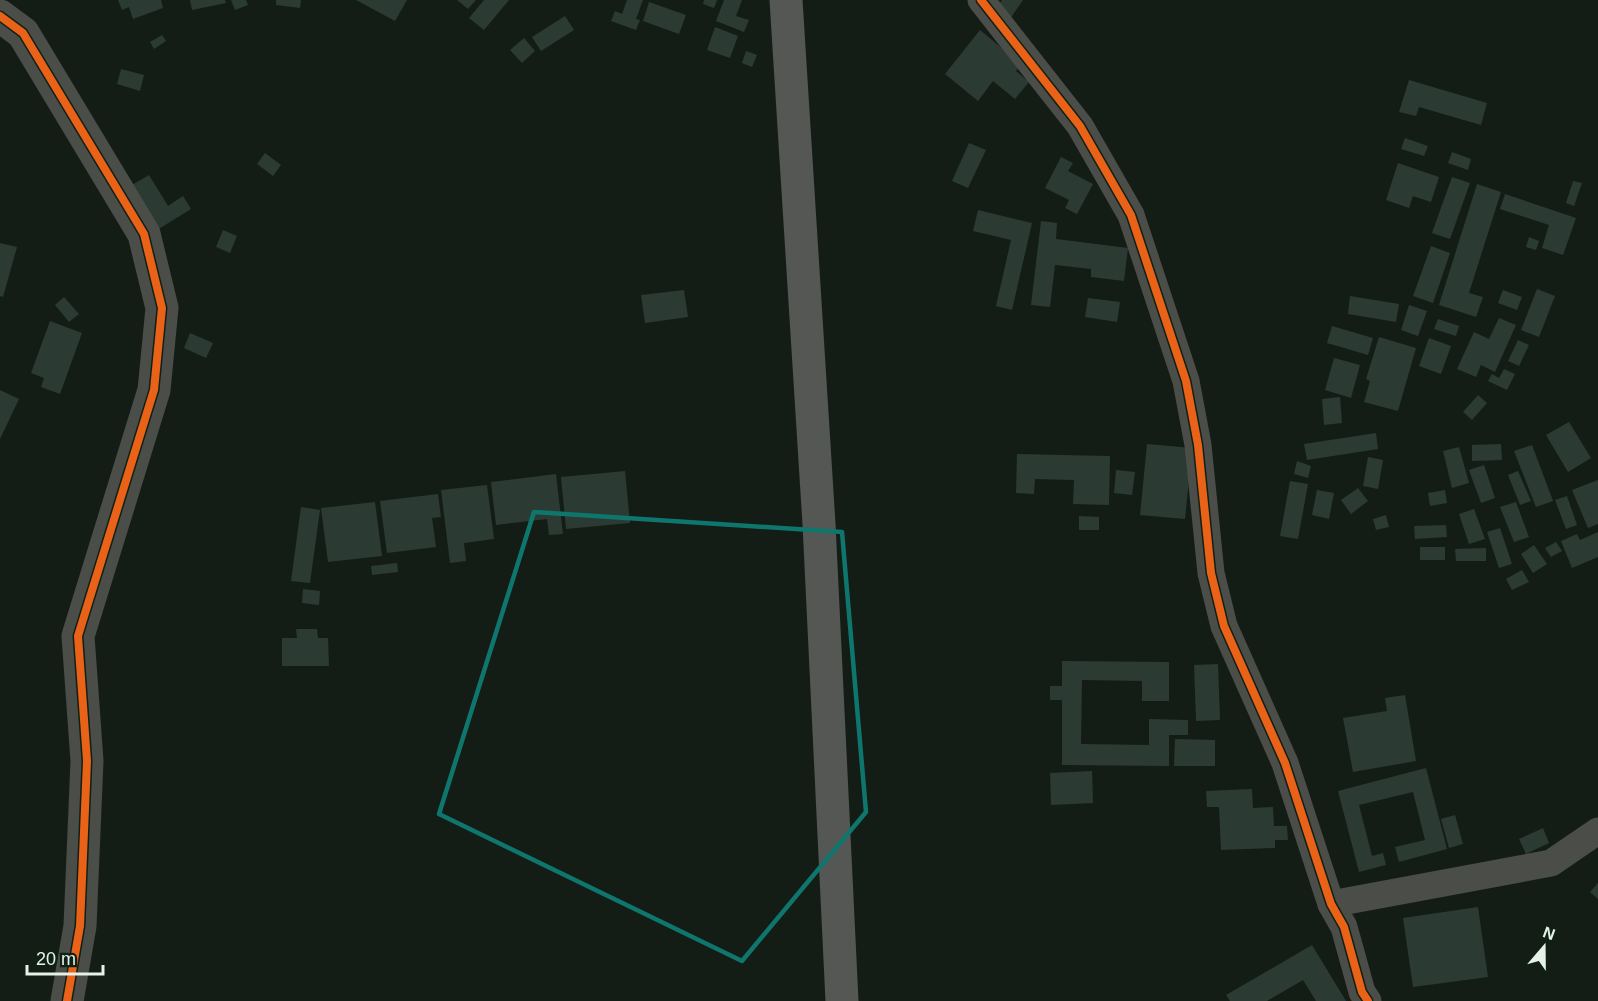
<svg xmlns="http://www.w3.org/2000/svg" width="1598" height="1001" font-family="Arial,sans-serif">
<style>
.building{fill:#2c3a34}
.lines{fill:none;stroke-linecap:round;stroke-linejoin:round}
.minor{stroke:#4a4d48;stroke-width:27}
.tertiary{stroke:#4a4d48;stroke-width:33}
.secondary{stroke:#545753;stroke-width:33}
.cycleway-casing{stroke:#0f2114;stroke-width:11}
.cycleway{stroke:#ea6118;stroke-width:8}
.marked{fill:none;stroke:#0f766e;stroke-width:4.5;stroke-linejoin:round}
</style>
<rect width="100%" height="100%" fill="#131d16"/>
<g class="building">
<polygon points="118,0 161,0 163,8 133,19 129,7 122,10"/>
<polygon points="190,0 225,0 226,3 192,10"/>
<polygon points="231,0 246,0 248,5 235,10"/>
<polygon points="276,0 301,0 300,8 276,5"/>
<polygon points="356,0 407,0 395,21"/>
<polygon points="457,0 476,0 468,9"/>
<polygon points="484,0 509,0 484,30 469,18"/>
<polygon points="627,0 643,0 636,19 640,20 636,30 611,21 615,11 622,14"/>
<polygon points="704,0 717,0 714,8 703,4"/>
<polygon points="724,0 742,0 736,16 749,20 744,32 716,21"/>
<polygon points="1002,0 1023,0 1010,19 996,9"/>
<polygon points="649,2 686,15 679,34 643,21"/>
<polygon points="565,16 574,30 541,51 532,37"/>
<polygon points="715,27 738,36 730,58 707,50"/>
<polygon points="980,30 1021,64 1016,71 1029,82 1015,99 993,81 978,101 945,74"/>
<polygon points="162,35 166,41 154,49 150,42"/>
<polygon points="524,38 535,51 522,63 510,50"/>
<polygon points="746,51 757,55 752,67 742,63"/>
<polygon points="121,69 144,75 140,91 117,84"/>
<polygon points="1409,80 1487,103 1481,125 1419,107 1416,116 1399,112"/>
<polygon points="1405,138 1428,146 1424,156 1401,149"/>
<polygon points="969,143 986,150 968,188 952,181"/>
<polygon points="1452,152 1471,159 1468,170 1448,163"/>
<polygon points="265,153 281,165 273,176 257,164"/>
<polygon points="1061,157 1073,163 1068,171 1093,184 1077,214 1065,208 1069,200 1045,188"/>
<polygon points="1398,163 1439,177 1431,202 1413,196 1409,208 1386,200"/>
<polygon points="149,175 168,206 183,196 191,209 157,230 130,186"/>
<polygon points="1452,177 1470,183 1450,239 1432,233"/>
<polygon points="1573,181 1582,183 1574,206 1566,203"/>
<polygon points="1477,184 1501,192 1469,293 1483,297 1476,317 1439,305"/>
<polygon points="1505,194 1576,218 1563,255 1542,248 1549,225 1500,209"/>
<polygon points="978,210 1032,223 1012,310 996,306 1011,240 973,231"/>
<polygon points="1041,221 1057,223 1056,239 1128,248 1124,281 1091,277 1091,269 1055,265 1050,307 1031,305"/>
<polygon points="223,230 237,236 230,253 216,247"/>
<polygon points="1529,237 1539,241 1536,250 1526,247"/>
<polygon points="0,243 17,247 3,297 0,296"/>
<polygon points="1431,246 1450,253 1433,303 1413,296"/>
<polygon points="1537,289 1555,296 1539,337 1521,330"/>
<polygon points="684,290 688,317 645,323 641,295"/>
<polygon points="1503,290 1522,297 1517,310 1498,303"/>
<polygon points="1350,296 1399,304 1396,322 1348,314"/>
<polygon points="64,297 79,314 69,322 55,305"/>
<polygon points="1088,298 1120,302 1117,322 1085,317"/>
<polygon points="1409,305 1427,311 1418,336 1401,330"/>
<polygon points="1499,318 1516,325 1495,372 1481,365 1476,377 1457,369 1474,332 1489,339"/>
<polygon points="1438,319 1459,326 1456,336 1434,329"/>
<polygon points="50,321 82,333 60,394 41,387 44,378 31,373"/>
<polygon points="1332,326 1373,338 1368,355 1327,343"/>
<polygon points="190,333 213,343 206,358 184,348"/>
<polygon points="1379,337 1416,348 1398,411 1364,402 1370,381 1366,379"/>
<polygon points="1429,338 1451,346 1441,374 1419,366"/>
<polygon points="1518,340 1529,345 1519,366 1508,361"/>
<polygon points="1334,358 1360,365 1351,398 1325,390"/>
<polygon points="1504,369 1515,374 1507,390 1488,381 1492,374 1499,378"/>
<polygon points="0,390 19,399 0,439"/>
<polygon points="1478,395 1487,403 1472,420 1463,412"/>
<polygon points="1340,397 1342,423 1324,425 1322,399"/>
<polygon points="1569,422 1591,458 1568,472 1546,435"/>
<polygon points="1376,433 1378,449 1307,460 1304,444"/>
<polygon points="1147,444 1192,448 1185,519 1140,515"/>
<polygon points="1501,444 1502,460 1472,461 1472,445"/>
<polygon points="1532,445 1553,501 1536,507 1514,451"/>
<polygon points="1459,447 1469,483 1452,488 1443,451"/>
<polygon points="1017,454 1110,456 1109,505 1073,504 1074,480 1035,479 1034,494 1016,493"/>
<polygon points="1368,457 1383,460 1378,489 1363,486"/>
<polygon points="1297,461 1311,466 1308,478 1294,474"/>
<polygon points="1484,465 1495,498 1481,503 1469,470"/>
<polygon points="1116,470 1135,472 1132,495 1114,493"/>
<polygon points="625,471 630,523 566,529 561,477"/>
<polygon points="1518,471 1531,501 1520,505 1508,475"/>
<polygon points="556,474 563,534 549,535 547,519 496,525 491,482"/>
<polygon points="1598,480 1598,524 1588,528 1572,490"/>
<polygon points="1290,481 1308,484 1298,539 1280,536"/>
<polygon points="487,485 494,539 464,543 466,561 450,563 441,490"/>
<polygon points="1358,488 1368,501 1351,514 1341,500"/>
<polygon points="1317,490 1334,493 1329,519 1312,515"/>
<polygon points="1445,490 1447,503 1430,506 1428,493"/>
<polygon points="438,494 441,517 432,518 436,547 387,553 380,501"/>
<polygon points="1567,496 1577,525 1566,529 1555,500"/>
<polygon points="375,502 382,556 328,562 321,508"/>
<polygon points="1516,502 1529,537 1514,542 1500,507"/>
<polygon points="301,507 320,510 310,583 291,581"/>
<polygon points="1474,509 1485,539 1469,544 1459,514"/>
<polygon points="1386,515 1389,527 1376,530 1373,519"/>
<polygon points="1079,516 1099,517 1099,530 1079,530"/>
<polygon points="1446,525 1447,537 1415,539 1414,526"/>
<polygon points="1500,528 1512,564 1499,568 1487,532"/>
<polygon points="1598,532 1598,557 1572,568 1561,541 1577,534 1580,540"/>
<polygon points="1556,542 1562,551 1551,557 1545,548"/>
<polygon points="1534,545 1547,564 1533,573 1521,554"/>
<rect x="1420" y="547" width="25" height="13"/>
<polygon points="1486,548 1486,561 1456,561 1455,549"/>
<polygon points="397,563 398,572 372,575 371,566"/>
<polygon points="1522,570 1529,582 1512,590 1506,579"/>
<polygon points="303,589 320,591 319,605 302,603"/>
<polygon points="296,629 317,629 318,638 328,638 329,666 282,666 282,638 297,638"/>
<polygon points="1062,661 1169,662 1169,701 1142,701 1142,681 1082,680 1081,744 1149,745 1149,719 1188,720 1188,735 1169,735 1169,766 1062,765 1062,700 1050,700 1050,686 1062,686"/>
<polygon points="1218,664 1220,720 1196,721 1194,665"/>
<polygon points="1405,695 1416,761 1353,772 1343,718 1387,711 1385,698"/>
<polygon points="1175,739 1215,740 1215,766 1174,766"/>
<polygon points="1426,768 1447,849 1399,862 1395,847 1425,840 1413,792 1359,805 1372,856 1383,853 1386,865 1359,872 1338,791"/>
<polygon points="1092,771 1093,803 1051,805 1050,773"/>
<polygon points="1252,789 1253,808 1273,807 1274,826 1287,826 1288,840 1275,840 1275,848 1221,850 1219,807 1207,807 1206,791"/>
<polygon points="1455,815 1463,844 1449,848 1441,819"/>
<polygon points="1543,828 1549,843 1526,854 1519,839"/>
<polygon points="1598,883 1598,899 1590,892"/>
<polygon points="1478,907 1488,977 1413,987 1403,918"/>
<polygon points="1312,945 1346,1001 1316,1001 1303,980 1267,1001 1230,1001 1226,995"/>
</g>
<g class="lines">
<g class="minor">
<polyline points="981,0 1080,126 1131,215 1186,381 1198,445 1211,573 1224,626 1285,763 1331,904 1344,927 1362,992 1368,1001"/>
<polyline points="1331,904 1551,863 1598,831"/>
</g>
<polyline class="tertiary" points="0,16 23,33 144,234 162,308 154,390 78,636 87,761 80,926 67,1001"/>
<polyline class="secondary" points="786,0 819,524 842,1001"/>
<g class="cycleway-casing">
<g id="cycleway">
<polyline points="981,0 1080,126 1131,215 1186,381 1198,445 1211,573 1224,626 1285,763 1331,904 1344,927 1362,992 1368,1001"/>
<polyline points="0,16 23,33 144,234 162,308 154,390 78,636 87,761 80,926 67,1001"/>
</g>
</g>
<use href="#cycleway" class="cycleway"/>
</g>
<path class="marked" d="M534,512L842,532L866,812L742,961L439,814Z"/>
<g transform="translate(1544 947) rotate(20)" stroke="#0f2114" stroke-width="4.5" paint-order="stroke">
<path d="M0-4.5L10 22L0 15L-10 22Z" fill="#e6f2e9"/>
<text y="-9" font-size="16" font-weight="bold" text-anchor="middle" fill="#e6f2e9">N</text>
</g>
<path d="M27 965v9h76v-9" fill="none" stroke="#e6f2e9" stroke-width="3"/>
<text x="36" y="965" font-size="18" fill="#e6f2e9" stroke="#0f2114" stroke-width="4.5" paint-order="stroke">20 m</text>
</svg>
